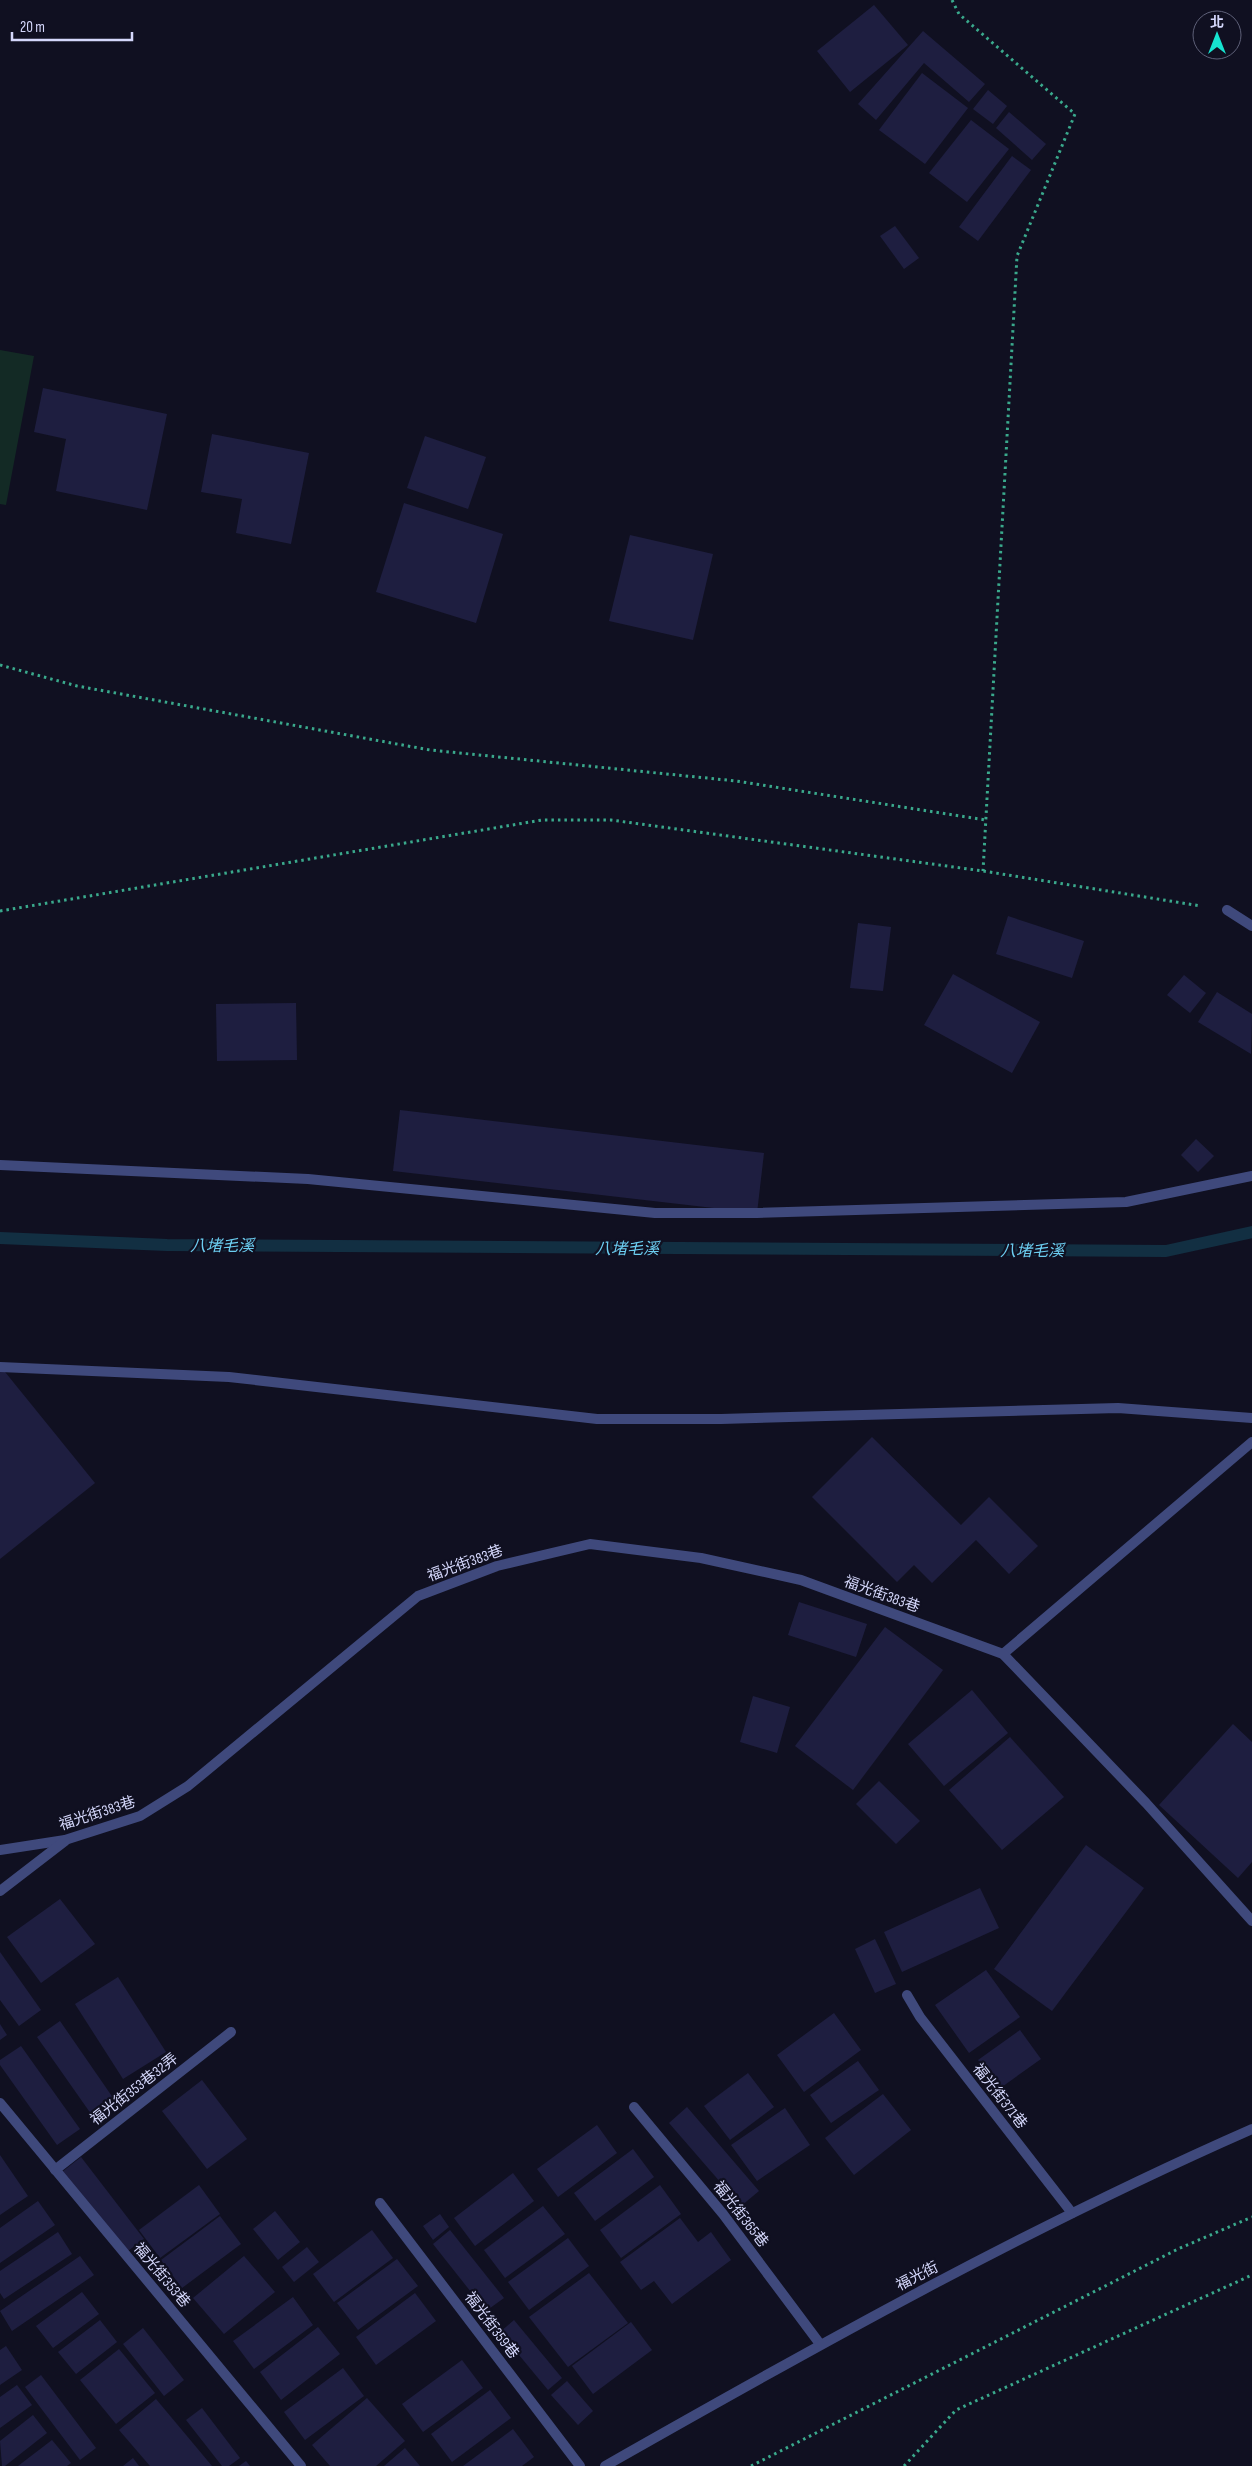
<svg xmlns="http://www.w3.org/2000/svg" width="1252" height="2466" font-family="'Sofia Sans Condensed','Noto Sans TC',sans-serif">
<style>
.green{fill:#132a25}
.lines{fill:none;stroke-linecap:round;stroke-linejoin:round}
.stream{stroke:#122f42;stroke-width:12}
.building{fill:#1e1e40}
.path{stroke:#3aa98c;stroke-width:3;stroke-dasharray:2.5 4;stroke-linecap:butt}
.service{stroke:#3f497c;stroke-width:10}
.minor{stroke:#3f497c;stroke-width:10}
.labels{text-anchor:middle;stroke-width:4.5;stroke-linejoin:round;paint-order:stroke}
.street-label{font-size:15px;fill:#d4d7fb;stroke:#101021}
.water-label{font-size:16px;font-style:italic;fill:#6ccef1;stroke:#101021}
</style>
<rect width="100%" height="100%" fill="#101021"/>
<polygon class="green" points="0,350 34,356 6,505 0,504"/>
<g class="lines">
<polyline class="stream" points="0,1238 167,1245 1166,1251 1252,1232"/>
</g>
<g class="building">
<polygon points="874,5 908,45 850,92 817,51"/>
<polygon points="923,31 985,84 969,102 924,63 876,120 858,104"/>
<polygon points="922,73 968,108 925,164 879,130"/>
<polygon points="988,90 1007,106 993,124 973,109"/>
<polygon points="1009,112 1046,144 1032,160 996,128"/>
<polygon points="971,120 1009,149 967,202 929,173"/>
<polygon points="1012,156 1031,170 978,241 959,227"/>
<polygon points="895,226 919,258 904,269 880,236"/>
<polygon points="43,388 167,414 147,510 56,491 66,439 34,432"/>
<polygon points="212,434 309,453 291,544 236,533 242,499 201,492"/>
<polygon points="425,436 486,457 468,509 407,488"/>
<polygon points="404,503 503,534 476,623 376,592"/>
<polygon points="630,535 713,554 693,640 609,621"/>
<polygon points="1008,916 1084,941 1072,978 996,954"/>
<polygon points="858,923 891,927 883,991 850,988"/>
<polygon points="953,974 1040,1022 1012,1073 924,1025"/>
<polygon points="1184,975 1206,993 1190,1013 1167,995"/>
<polygon points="1217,992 1252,1014 1251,1054 1198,1022"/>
<polygon points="296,1003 297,1060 217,1061 216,1004"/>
<polygon points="400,1110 764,1153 757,1213 393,1171"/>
<polygon points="1196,1139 1214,1156 1198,1172 1181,1155"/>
<polygon points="1,1367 95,1483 0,1559 0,1368"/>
<polygon points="872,1437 961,1525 989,1497 1038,1546 1009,1574 976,1540 932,1583 914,1565 897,1582 812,1497"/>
<polygon points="799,1602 867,1624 856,1657 788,1635"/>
<polygon points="885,1627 943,1670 853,1790 795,1746"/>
<polygon points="972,1690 1008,1733 944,1786 908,1744"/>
<polygon points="753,1696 790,1707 777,1753 740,1742"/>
<polygon points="1233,1724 1252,1742 1252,1862 1238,1878 1159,1805"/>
<polygon points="1010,1737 1064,1797 1002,1850 949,1790"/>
<polygon points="879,1781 920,1821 896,1844 856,1804"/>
<polygon points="1086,1845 1144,1888 1052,2011 994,1969"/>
<polygon points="980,1888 999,1928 902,1972 884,1932"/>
<polygon points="60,1899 95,1944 41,1983 7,1937"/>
<polygon points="875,1939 896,1984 875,1993 855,1949"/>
<polygon points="0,1952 41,2010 19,2026 0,2000"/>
<polygon points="986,1970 1020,2017 969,2053 935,2005"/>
<polygon points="118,1977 166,2052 123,2079 75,2004"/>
<polygon points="834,2013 861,2050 804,2092 777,2055"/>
<polygon points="60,2021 118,2105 96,2121 37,2037"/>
<polygon points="0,2024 7,2035 0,2040"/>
<polygon points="1020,2030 1041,2059 999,2089 978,2060"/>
<polygon points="21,2046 80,2129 57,2145 0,2065 0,2060"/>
<polygon points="858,2061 879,2090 831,2123 810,2095"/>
<polygon points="748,2073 774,2107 730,2140 704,2106"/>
<polygon points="202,2080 247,2139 207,2169 162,2111"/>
<polygon points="883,2094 911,2130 854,2175 825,2138"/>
<polygon points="687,2107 759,2191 741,2206 669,2123"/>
<polygon points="785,2108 810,2145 757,2181 731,2145"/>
<polygon points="597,2125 617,2153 558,2197 537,2169"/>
<polygon points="633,2149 654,2177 595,2221 574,2193"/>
<polygon points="0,2155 28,2196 0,2215"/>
<polygon points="81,2157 144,2239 121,2256 58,2175"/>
<polygon points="513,2173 534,2201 475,2246 454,2218"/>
<polygon points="199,2185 220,2214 160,2258 139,2230"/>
<polygon points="660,2185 681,2214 621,2258 600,2230"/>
<polygon points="38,2201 55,2225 0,2263 0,2228"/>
<polygon points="543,2206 565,2234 505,2278 484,2250"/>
<polygon points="275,2211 300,2242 278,2260 253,2229"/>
<polygon points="440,2214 449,2227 433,2240 423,2226"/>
<polygon points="220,2216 241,2244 182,2288 161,2260"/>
<polygon points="680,2218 698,2242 711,2232 731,2260 672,2304 654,2281 641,2290 620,2262"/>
<polygon points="372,2230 393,2258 334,2302 313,2274"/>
<polygon points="450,2230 504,2298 486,2311 433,2244"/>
<polygon points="58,2232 72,2254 4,2299 0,2293 0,2271"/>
<polygon points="568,2238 589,2266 529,2310 508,2282"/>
<polygon points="307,2247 319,2262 294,2282 282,2267"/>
<polygon points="80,2256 94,2275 12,2331 0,2311"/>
<polygon points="244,2256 275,2292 224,2334 193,2298"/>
<polygon points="397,2259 418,2286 358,2330 337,2303"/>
<polygon points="589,2273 628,2323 568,2367 529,2317"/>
<polygon points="82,2292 99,2314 53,2348 36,2326"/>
<polygon points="415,2293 436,2321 376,2365 356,2337"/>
<polygon points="293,2297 313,2325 254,2369 233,2341"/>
<polygon points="100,2320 117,2342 76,2374 58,2352"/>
<polygon points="514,2320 562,2378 548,2390 500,2332"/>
<polygon points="631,2322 652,2350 593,2394 572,2366"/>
<polygon points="318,2327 340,2354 281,2400 260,2372"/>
<polygon points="143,2328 184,2380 164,2396 123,2344"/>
<polygon points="6,2346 22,2370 0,2385 0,2350"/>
<polygon points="119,2349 155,2393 116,2424 80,2380"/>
<polygon points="462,2360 483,2388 423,2432 402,2404"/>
<polygon points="343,2368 364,2396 305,2440 284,2412"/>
<polygon points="41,2375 96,2448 80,2460 25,2387"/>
<polygon points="567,2381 593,2411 578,2425 551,2395"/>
<polygon points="17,2385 32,2405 0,2428 0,2397"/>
<polygon points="490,2390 511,2418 452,2462 431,2434"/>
<polygon points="367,2398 405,2441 376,2466 330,2466 312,2445"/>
<polygon points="156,2399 212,2466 150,2466 119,2430"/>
<polygon points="202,2408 240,2458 229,2466 222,2466 186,2420"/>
<polygon points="33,2415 47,2433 5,2466 2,2466 0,2441"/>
<polygon points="513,2429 534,2457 522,2466 463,2466"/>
<polygon points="52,2440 71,2463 67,2466 18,2466"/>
<polygon points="405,2448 420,2466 384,2466"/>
<polygon points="133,2458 139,2466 123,2466"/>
<polygon points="246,2461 250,2466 239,2466"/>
</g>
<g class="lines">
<g class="path">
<polyline points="952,0 959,14 1075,114 1017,256 983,871"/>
<polyline points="0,665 77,686 430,750 736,781 986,820"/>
<polyline points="0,911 542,820 611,820 983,871 1201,906"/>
<polyline points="751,2466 1178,2249 1252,2217"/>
<polyline points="904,2466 956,2410 1252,2275"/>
</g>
<g class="service">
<polyline points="1227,910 1252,926"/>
<polyline points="0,1165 308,1179 655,1213 757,1213 1126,1202 1252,1176"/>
<polyline points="0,1367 229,1377 597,1419 721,1419 1118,1408 1252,1418"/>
<polyline points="1003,1654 1252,1442"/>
<polyline points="0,1850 65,1840 140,1816 188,1786 418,1596 497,1566 590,1544 701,1558 801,1580 1003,1654 1146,1803 1252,1921"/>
<polyline points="0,1891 65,1841"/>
<polyline points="907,1995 920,2017 1072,2213"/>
<polyline points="0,2103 301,2466"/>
<polyline points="634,2107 723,2214 820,2344"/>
<polyline points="55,2170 231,2032"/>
<polyline points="380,2203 580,2466"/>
</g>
<path class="minor" d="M605,2466C816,2346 1029,2227 1252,2129"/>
</g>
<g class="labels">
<g class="street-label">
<text transform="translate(465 1563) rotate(-20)" y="5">福光街383巷</text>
<text transform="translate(882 1594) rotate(20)" y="5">福光街383巷</text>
<text transform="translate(97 1813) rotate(-18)" y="5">福光街383巷</text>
<text transform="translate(134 2089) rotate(-38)" y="5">福光街353巷32弄</text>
<text transform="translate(1000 2096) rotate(52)" y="5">福光街371巷</text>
<text transform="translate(741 2214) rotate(52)" y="5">福光街365巷</text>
<text transform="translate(162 2275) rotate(50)" y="5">福光街353巷</text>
<text transform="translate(917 2276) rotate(-27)" y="5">福光街</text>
<text transform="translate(492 2325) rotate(53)" y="5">福光街359巷</text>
</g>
<g class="water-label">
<text x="222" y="1251">八堵毛溪</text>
<text x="627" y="1254">八堵毛溪</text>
<text x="1032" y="1256">八堵毛溪</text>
</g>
</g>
<g transform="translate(1217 35)"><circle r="24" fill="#101021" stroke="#5e6078"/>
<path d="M0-4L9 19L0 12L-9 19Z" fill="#16e4d0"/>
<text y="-8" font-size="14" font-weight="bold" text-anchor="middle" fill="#d4d7fb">北</text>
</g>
<path d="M12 32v8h120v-8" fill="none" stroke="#d4d7fb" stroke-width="2.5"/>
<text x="20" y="32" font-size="15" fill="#d4d7fb" stroke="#101021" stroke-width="4" paint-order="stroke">20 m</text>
</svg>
